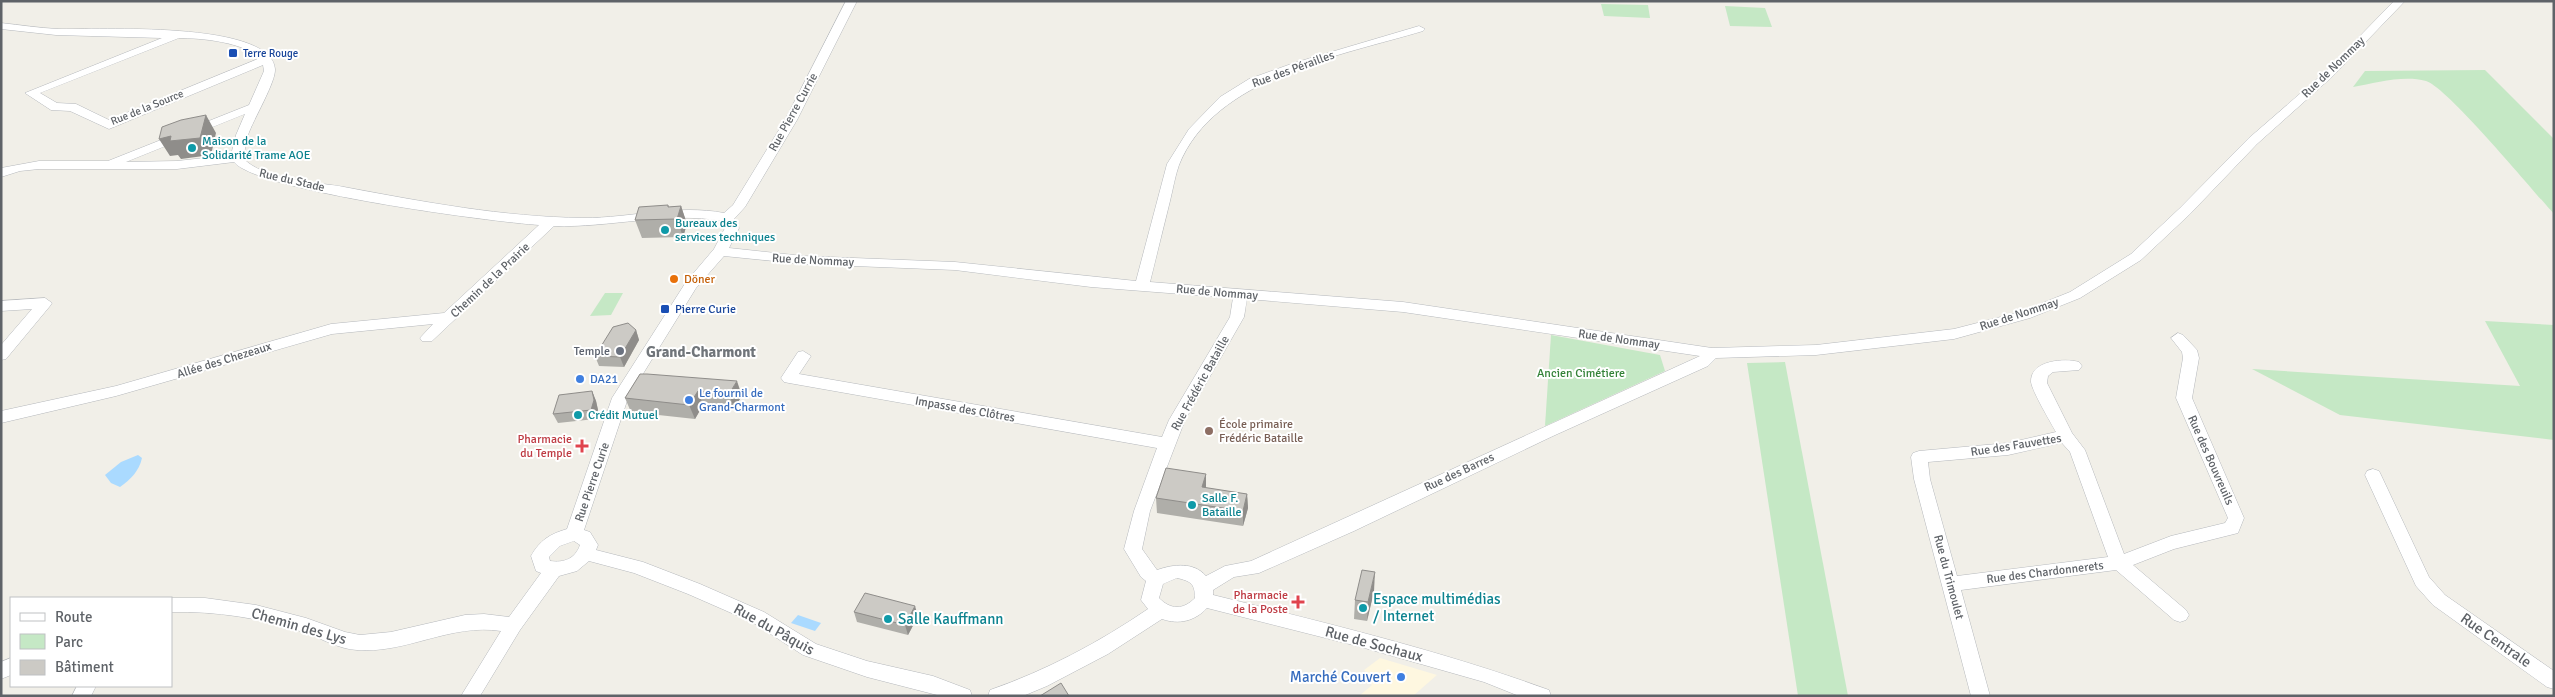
<svg xmlns="http://www.w3.org/2000/svg" width="2555" height="697" font-family="Signika,sans-serif">
<style>
.commercial{fill:#fef7e0}
.green{fill:#c5e8c5}
.water{fill:#aadaff}
.lines{fill:none;stroke-linecap:round;stroke-linejoin:round}
.minor-casing{stroke:#b5b8bc;stroke-width:1}
.minor{fill:#fff;fill-rule:evenodd}
.wall{fill:#afaea9}
.shaded-wall{fill:#8f8d8a}
.building{fill:#cccac5;stroke:#8f8d8a}
.transit-dot{fill:#1a4fb4;stroke:#fff;stroke-width:2}
.culture-dot{fill:#0f9aa8;stroke:#fff;stroke-width:2}
.food-dot{fill:#e8710a;stroke:#fff;stroke-width:2}
.worship-dot{fill:#6b7280;stroke:#fff;stroke-width:2}
.shop-dot{fill:#3f7fe0;stroke:#fff;stroke-width:2}
.education-dot{fill:#8d6e63;stroke:#fff;stroke-width:2}
.health-dot{fill:#e0444e;stroke:#fff;stroke-width:2}
.labels{text-anchor:middle;stroke-width:4;stroke-linejoin:round;paint-order:stroke}
.far-transit-label{font-size:11px;fill:#164399;stroke:#fff;text-anchor:start}
.far-street-label{font-size:11px;fill:#5f6368;stroke:#fff}
.street-label{font-size:12px;fill:#5f6368;stroke:#fff}
.culture-label{font-size:12px;fill:#0d838f;stroke:#fff;text-anchor:start}
.food-label{font-size:12px;fill:#c56008;stroke:#fff;text-anchor:start}
.transit-label{font-size:12px;fill:#164399;stroke:#fff;text-anchor:start}
.worship-label{font-size:12px;fill:#5b616d;stroke:#fff;text-anchor:end}
.park-label{font-size:12px;fill:#348238;stroke:#fff}
.shop-label{font-size:12px;fill:#366cbe;stroke:#fff;text-anchor:start}
.education-label{font-size:12px;fill:#785e54;stroke:#fff;text-anchor:start}
.health-label{font-size:12px;fill:#be3a42;stroke:#fff;text-anchor:end}
.quarter-label{font-size:15px;font-weight:bold;fill:#70757a;stroke:#fff}
.near-culture-label{font-size:15px;fill:#0d838f;stroke:#fff;text-anchor:start}
.near-street-label{font-size:15px;fill:#5f6368;stroke:#fff}
.near-shop-label{font-size:15px;fill:#366cbe;stroke:#fff;text-anchor:end}
</style>
<rect width="100%" height="100%" fill="#f1efe8"/>
<polygon class="commercial" points="1380,658 1437,675 1413,696 1359,696 1372,685 1367,679 1369,676 1364,670"/>
<g class="green">
<polygon points="1601,4 1648,5 1650,18 1604,16"/>
<polygon points="1725,6 1765,8 1772,27 1730,26"/>
<path d="M2485,70L2554,139V214C2533,191 2447,87 2426,81C2403,75 2376,83 2353,87L2365,71Z"/>
<polygon points="605,293 623,293 611,315 590,316"/>
<polygon points="2485,321 2554,325 2554,440 2340,415 2252,369 2520,386"/>
<polygon points="1551,335 1660,355 1665,371 1545,426"/>
<polygon points="1785,362 1848,696 1798,696 1747,363"/>
</g>
<g class="water">
<path d="M138,455L142,458C139,471 131,479 120,487L111,483L105,475L121,462Z"/>
<polygon points="798,615 821,623 815,631 791,623"/>
</g>
<g class="lines">
<g class="minor-casing">
<g id="minor">
<path d="M846,1H857L797,120L745,207L734,219L739,228L729,248L803,256L955,262L1136,281L1167,164L1189,129L1220,97L1249,79L1294,63L1419,26L1425,29L1423,31C1343,55 1214,77 1179,165C1175,176 1173,189 1170,201C1163,228 1157,255 1150,282L1403,302L1712,348L1816,345L1954,329L2020,312L2070,292L2131,254L2180,208L2249,138L2325,72L2394,1H2405L2333,76L2257,144L2190,214L2141,260L2080,298L2030,318L1954,339L1816,355L1716,358L1708,366L1553,436L1354,531L1259,573L1234,577L1213,590V595C1326,623 1439,650 1549,690L1551,696H1519L1484,682L1361,647L1207,608C1195,621 1179,625 1162,619L1108,654L1047,686L1023,696H988L990,690C1047,670 1098,643 1148,609L1141,600L1146,581L1141,577L1124,549L1134,511L1157,448L789,383L784,382L781,378L798,352L803,351L811,356L799,374L1162,437L1169,420L1230,317L1233,298L1091,287L955,270L803,264L724,256L696,288L628,398L584,530L590,532L598,545L596,550L643,562L700,584L764,612L816,644L867,661L933,676L970,690L972,696H941L867,677L803,655L752,622L688,594L634,573L589,561L577,571L559,576L520,630L480,696H461L501,631C451,623 406,654 357,650C338,649 321,638 303,632C261,618 216,611 171,612V598H205L256,605L306,618L345,632L360,635L391,632L465,615L484,614L509,617L541,573L536,571L531,556C540,540 550,534 567,529L612,398L686,282L714,249L725,228L722,221C668,211 609,228 554,226L432,341H422L420,338L433,324L332,334L116,396L1,423V411L116,386L331,324L444,313L539,225C493,222 257,191 234,162L177,169H39L20,171L1,177V168L39,161H108L249,105L264,71L263,65L109,129L70,111L51,110L25,93L162,38L56,35L1,29V23C20,25 39,28 58,29C96,30 271,20 275,69C276,82 253,120 248,135C246,143 245,150 243,158C263,180 316,182 344,187C424,202 503,217 584,218C631,218 677,204 724,213L733,205L785,120ZM179,38C201,38 243,42 260,58L109,120L76,104L57,103L40,93ZM245,114L236,135L231,155L177,161L126,162ZM1247,299L1403,312L1700,356L1251,561L1225,566L1206,576C1194,562 1174,564 1157,570L1142,549L1150,511L1185,420L1244,317ZM574,541L580,545C575,559 564,563 550,561L549,557L560,546ZM1177,578C1190,581 1195,583 1195,598C1183,610 1171,610 1159,598L1163,584Z"/>
<polygon points="45,298 52,303 50,306 6,359 1,360 1,345 32,309 1,311 1,301"/>
<path d="M2178,333L2183,335L2197,350L2199,358L2192,398L2244,518L2238,533L2174,549L2133,565L2186,610L2189,615L2186,620L2180,622L2174,620L2116,570L1961,590L1990,696H1971L1914,479L1911,457L1913,453L1919,451L2008,443L2056,432C2051,423 2032,391 2031,382C2030,360 2065,358 2079,362L2082,366L2079,370L2053,372L2048,376L2047,383L2072,433L2085,450L2124,554L2171,536L2225,523L2228,518L2176,398L2183,358L2182,352L2171,338ZM2062,443L2070,452L2108,557L1957,576L1930,479L1928,462L2008,455Z"/>
<polygon points="2373,469 2379,471 2381,475 2429,577 2445,595 2554,671 2554,689 2547,687 2433,605 2416,586 2365,475 2367,471"/>
<polygon points="11,658 11,675 1,679 1,662"/>
<polygon points="77,686 96,686 91,696 72,696"/>
</g>
</g>
<use href="#minor" class="minor"/>
</g>
<g class="wall">
<polygon points="668,205 669,207 681,206 687,224 683,237 642,238 635,220"/>
<polygon points="636,330 639,340 624,367 599,366 595,356"/>
<polygon points="640,374 742,396 734,408 703,405 695,419 631,412 625,398"/>
<polygon points="592,391 596,401 598,410 595,419 558,423 553,414"/>
<polygon points="1206,474 1206,488 1247,494 1248,508 1243,526 1157,513 1156,498"/>
<polygon points="1374,591 1367,621 1354,619 1355,600"/>
<polygon points="854,612 918,616 908,635 857,622"/>
</g>
<g class="shaded-wall">
<polygon points="206,115 216,133 211,155 181,159 178,155 170,156 159,139"/>
<polygon points="681,206 687,224 683,237 677,219"/>
<polygon points="636,330 639,340 624,367 620,357"/>
<polygon points="737,381 742,396 734,408 729,394"/>
<polygon points="592,391 596,401 598,410 595,419 591,410"/>
<polygon points="698,391 703,405 695,419 689,405"/>
<polygon points="1206,474 1206,488 1202,487"/>
<polygon points="1247,494 1248,508 1243,526 1243,511"/>
<polygon points="1375,572 1374,591 1367,621 1368,602"/>
<polygon points="915,606 918,616 908,635 905,625"/>
</g>
<g class="building">
<polygon points="206,115 200,138 170,141 171,136 159,139 162,127 181,120"/>
<polygon points="668,205 668,207 681,206 677,219 635,220 639,207"/>
<polygon points="628,323 636,330 620,357 595,356 613,327"/>
<polygon points="640,374 647,374 737,381 729,394 698,391 689,405 625,398"/>
<polygon points="592,391 594,400 591,410 553,414 559,395"/>
<polygon points="1166,468 1206,474 1202,487 1247,494 1243,511 1156,498"/>
<polygon points="1362,570 1375,572 1368,602 1355,600"/>
<polygon points="865,593 915,606 905,625 854,612"/>
<polygon points="1061,683 1069,696 1040,696"/>
</g>
<g class="transit-dot">
<rect x="228" y="48" width="10" height="10" rx="2.5"/>
<rect x="660" y="304" width="10" height="10" rx="2.5"/>
</g>
<g class="culture-dot">
<circle cx="192" cy="148" r="5"/>
<circle cx="665" cy="230" r="5"/>
<circle cx="578" cy="415" r="5"/>
<circle cx="1192" cy="505" r="5"/>
<circle cx="1363" cy="608" r="5"/>
<circle cx="888" cy="619" r="5"/>
</g>
<circle class="food-dot" cx="674" cy="279" r="5"/>
<circle class="worship-dot" cx="620" cy="351" r="5"/>
<g class="shop-dot">
<circle cx="580" cy="379" r="5"/>
<circle cx="689" cy="400" r="5"/>
<circle cx="1401" cy="677" r="5"/>
</g>
<circle class="education-dot" cx="1209" cy="431" r="5"/>
<g class="health-dot">
<path d="M579.5 438.5h5v5h5v5h-5v5h-5v-5h-5v-5h5z"/>
<path d="M1295.5 594.5h5v5h5v5h-5v5h-5v-5h-5v-5h5z"/>
</g>
<g class="labels">
<g class="far-transit-label">
<text x="243" y="57">Terre Rouge</text>
</g>
<g class="far-street-label">
<text transform="translate(147 107) rotate(-22)" y="4">Rue de la Source</text>
</g>
<g class="street-label">
<text transform="translate(2333 67) rotate(-44)" y="4">Rue de Nommay</text>
<text transform="translate(1293 69) rotate(-20)" y="4">Rue des Pérailles</text>
<text transform="translate(793 112) rotate(-61)" y="4">Rue Pierre Currie</text>
<text transform="translate(292 180) rotate(13)" y="4">Rue du Stade</text>
<text transform="translate(813 260) rotate(3)" y="4">Rue de Nommay</text>
<text transform="translate(490 280) rotate(-43)" y="4">Chemin de la Prairie</text>
<text transform="translate(1217 292) rotate(5)" y="4">Rue de Nommay</text>
<text transform="translate(2019 314) rotate(-18)" y="4">Rue de Nommay</text>
<text transform="translate(1619 339) rotate(8)" y="4">Rue de Nommay</text>
<text transform="translate(224 360) rotate(-17)" y="4">Allée des Chezeaux</text>
<text transform="translate(1200 383) rotate(-61)" y="4">Rue Frédéric Bataille</text>
<text transform="translate(965 409) rotate(10)" y="4">Impasse des Clôtres</text>
<text transform="translate(2016 445) rotate(-9)" y="4">Rue des Fauvettes</text>
<text transform="translate(2211 460) rotate(66)" y="4">Rue des Bouvreuils</text>
<text transform="translate(1459 472) rotate(-25)" y="4">Rue des Barres</text>
<text transform="translate(592 482) rotate(-71)" y="4">Rue Pierre Curie</text>
<text transform="translate(2045 572) rotate(-7)" y="4">Rue des Chardonnerets</text>
<text transform="translate(1949 577) rotate(75)" y="4">Rue du Trimoulet</text>
</g>
<g class="culture-label">
<text x="202" y="145">Maison de la<tspan x="202" dy="14">Solidarité Trame AOE</tspan></text>
<text x="675" y="227">Bureaux des<tspan x="675" dy="14">services techniques</tspan></text>
<text x="588" y="419">Crédit Mutuel</text>
<text x="1202" y="502">Salle F.<tspan x="1202" dy="14">Bataille</tspan></text>
</g>
<g class="food-label">
<text x="684" y="283">Döner</text>
</g>
<g class="transit-label">
<text x="675" y="313">Pierre Curie</text>
</g>
<g class="worship-label">
<text x="610" y="355">Temple</text>
</g>
<g class="park-label">
<text x="1581" y="377">Ancien Cimétiere</text>
</g>
<g class="shop-label">
<text x="590" y="383">DA21</text>
<text x="699" y="397">Le fournil de<tspan x="699" dy="14">Grand-Charmont</tspan></text>
</g>
<g class="education-label">
<text x="1219" y="428">École primaire<tspan x="1219" dy="14">Frédéric Bataille</tspan></text>
</g>
<g class="health-label">
<text x="572" y="443">Pharmacie<tspan x="572" dy="14">du Temple</tspan></text>
<text x="1288" y="599">Pharmacie<tspan x="1288" dy="14">de la Poste</tspan></text>
</g>
<g class="quarter-label">
<text x="701" y="357">Grand-Charmont</text>
</g>
<g class="near-culture-label">
<text x="1373" y="604">Espace multimédias<tspan x="1373" dy="17">/ Internet</tspan></text>
<text x="898" y="624">Salle Kauffmann</text>
</g>
<g class="near-street-label">
<text transform="translate(299 626) rotate(16)" y="5">Chemin des Lys</text>
<text transform="translate(774 629) rotate(29)" y="5">Rue du Pâquis</text>
<text transform="translate(2496 640) rotate(35)" y="5">Rue Centrale</text>
<text transform="translate(1374 644) rotate(15)" y="5">Rue de Sochaux</text>
</g>
<g class="near-shop-label">
<text x="1391" y="682">Marché Couvert</text>
</g>
</g>
<rect width="2555" height="697" fill="none" stroke="#5f6368" stroke-width="5"/>
<rect x="10" y="597" width="162" height="90" fill="#ffffff" stroke="#bfc1c3"/>
<rect x="20" y="613" width="25" height="8" fill="#ffffff" stroke="#bfc1c3"/>
<text x="55" y="622" font-size="15" fill="#5f6368">Route</text>
<rect x="20" y="634" width="25" height="15" fill="#c5e8c5" stroke="#bfc1c3"/>
<text x="55" y="647" font-size="15" fill="#5f6368">Parc</text>
<rect x="20" y="660" width="25" height="15" fill="#cccac5" stroke="#bfc1c3"/>
<text x="55" y="672" font-size="15" fill="#5f6368">Bâtiment</text>
</svg>
